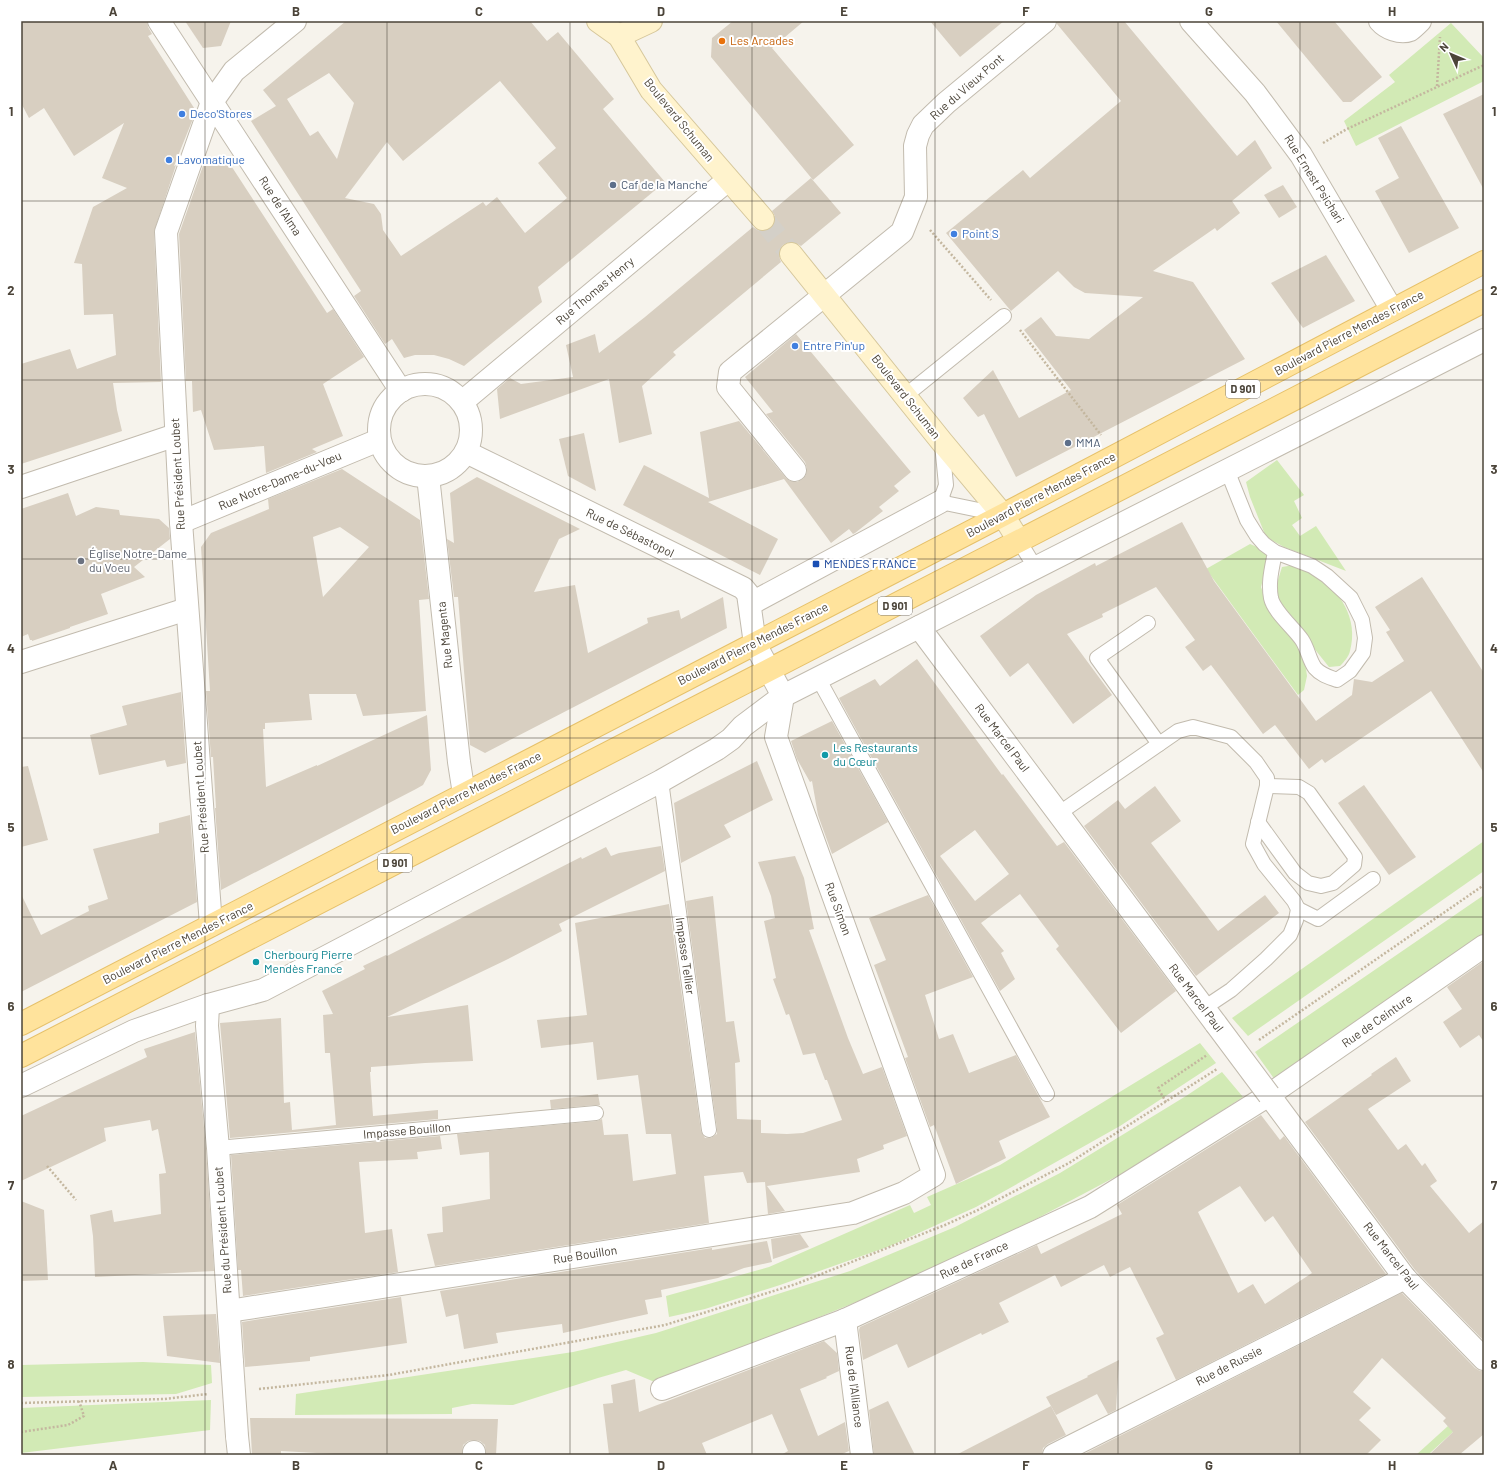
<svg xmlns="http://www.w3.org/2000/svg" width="1505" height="1476" font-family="Barlow,sans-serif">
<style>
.green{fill:#d2eab5}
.building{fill:#d8cfc1;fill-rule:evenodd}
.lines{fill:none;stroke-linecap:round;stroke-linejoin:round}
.secondary-tunnel{stroke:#d4d0c8;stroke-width:22;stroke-dasharray:22 11;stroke-linecap:butt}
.lane-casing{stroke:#c2bbae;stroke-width:16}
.street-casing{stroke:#c2bbae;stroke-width:24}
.secondary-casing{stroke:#d6c79b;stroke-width:24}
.primary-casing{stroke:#e6c16a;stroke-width:24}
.path{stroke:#c4b79f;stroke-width:2.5;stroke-dasharray:2 2;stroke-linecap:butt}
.lane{stroke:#fff;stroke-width:14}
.street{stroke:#fff;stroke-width:22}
.secondary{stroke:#fff3cd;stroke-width:22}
.primary{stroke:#ffe39c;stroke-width:22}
.street-bridge-casing{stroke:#c2bbae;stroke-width:24;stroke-linecap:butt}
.street-bridge{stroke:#fff;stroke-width:22}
.grid{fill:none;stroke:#4b4439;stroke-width:1;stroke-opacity:0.55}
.food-dot{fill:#e8710a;stroke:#fff;stroke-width:1.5}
.shop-dot{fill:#3f7fe0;stroke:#fff;stroke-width:1.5}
.service-dot{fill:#5c6f8a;stroke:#fff;stroke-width:1.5}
.worship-dot{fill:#6b7280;stroke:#fff;stroke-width:1.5}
.transit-dot{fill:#1a4fb4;stroke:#fff;stroke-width:1.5}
.culture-dot{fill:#0f9aa8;stroke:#fff;stroke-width:1.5}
.labels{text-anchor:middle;stroke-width:4;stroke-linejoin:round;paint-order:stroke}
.shield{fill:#fff;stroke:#817c74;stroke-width:1}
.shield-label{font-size:11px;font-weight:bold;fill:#4b4439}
.food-label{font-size:12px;fill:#c56008;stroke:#fff;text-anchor:start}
.street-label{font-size:12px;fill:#4b4439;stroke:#fff}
.shop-label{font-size:12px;fill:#366cbe;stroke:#fff;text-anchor:start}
.service-label{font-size:12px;fill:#4e5e75;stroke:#fff;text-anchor:start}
.worship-label{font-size:12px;fill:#5b616d;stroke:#fff;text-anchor:start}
.transit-label{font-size:12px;fill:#164399;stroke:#fff;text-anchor:start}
.culture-label{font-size:12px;fill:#0d838f;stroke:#fff;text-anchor:start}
.neatline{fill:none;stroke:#4b4439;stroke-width:1.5}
.grid-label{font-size:13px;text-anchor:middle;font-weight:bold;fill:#4b4439}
</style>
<rect width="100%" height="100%" fill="#f6f3ec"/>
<g class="green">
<polygon points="1451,23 1484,58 1484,81 1356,146 1344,121 1395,82 1389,75"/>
<polygon points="1277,460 1304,495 1294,501 1302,518 1292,525 1300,536 1316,526 1346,571 1284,547 1266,537 1250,497 1246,482"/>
<polygon points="1250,544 1262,549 1269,556 1261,587 1269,608 1292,634 1304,655 1307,676 1304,690 1298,695 1206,569"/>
<path d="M1294,565C1300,567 1309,569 1314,573C1340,590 1359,619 1350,651C1349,656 1344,662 1340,666L1329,667L1313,647L1302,628L1278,600V580L1282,567Z"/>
<polygon points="1484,841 1484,871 1248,1036 1232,1018"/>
<polygon points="1484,895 1484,933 1275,1080 1255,1052"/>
<polygon points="1200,1043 1216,1063 1120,1126 976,1207 890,1246 780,1285 705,1309 669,1317 666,1296 769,1267 910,1205 914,1213 931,1205 927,1197 1000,1165"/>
<polygon points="1222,1072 1243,1097 1136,1166 1036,1219 876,1294 657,1383 626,1370 598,1378 513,1405 472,1404 452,1408 452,1414 295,1415 296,1394 573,1352 656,1333 850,1271 955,1227 1060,1173 1186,1096"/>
<polygon points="143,1362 211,1365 212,1383 176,1394 21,1397 21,1365"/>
<polygon points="211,1400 210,1430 21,1453 21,1408"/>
<polygon points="1448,1426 1454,1431 1430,1453 1432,1455 1416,1455"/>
</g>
<g class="building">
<polygon points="21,21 147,21 148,27 152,34 148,36 196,111 174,166 176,165 154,232 161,382 113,383 117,410 122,431 21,464 21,364 70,349 77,369 116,355 113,314 84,315 82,264 74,263 93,207 127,188 102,178 124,123 74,156 44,108 29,118 21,103"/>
<polygon points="185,21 231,21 221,46 203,48"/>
<path d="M346,21H530L547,41L558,32L614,99L603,109L665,182L538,287L542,302L464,366L449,359L434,355H415L404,358L392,339L385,344L354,296L361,291L251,121L276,106L263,90ZM329,73L354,103L337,159L318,131L310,136L287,99ZM500,81L556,148L538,163L567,198L525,233L497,197L486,206L483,202L401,256L383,230L381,214L374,204L345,198L387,142L403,161Z"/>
<polygon points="733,21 804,21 772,48 854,145 813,180 711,57 712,38"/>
<polygon points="930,21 1004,21 960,57"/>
<polygon points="1057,21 1124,21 1237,156 1255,140 1272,168 1232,201 1240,213 1217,231 1215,228 1153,271 1193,282 1245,359 1016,477 984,414 978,417 963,398 993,370 1019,418 1071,390 1024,330 1041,317 1056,336 1089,339 1143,297 1085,293 1074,287 1058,271 1011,311 946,233 1023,170 1030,178 1121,101 1057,24"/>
<polygon points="1276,21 1334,21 1382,77 1351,102 1343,102"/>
<polygon points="1484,94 1484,190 1443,114"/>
<polygon points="1401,126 1459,228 1409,253 1375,191 1399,178 1378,138"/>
<polygon points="228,161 327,313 333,309 364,357 323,384 343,436 312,449 317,452 266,473 264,446 214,450 201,410 193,412 192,381 186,381 179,234 204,163"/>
<polygon points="811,178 841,213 801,246 796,243 789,242 783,245 779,250 779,256 781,262 673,352 676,355 642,386 652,434 619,443 609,379 500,419 497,389 510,378 521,384 573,377 566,345 595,334 599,353 645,317 753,227 759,231 765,231 771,229 775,223 775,216 772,211"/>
<polygon points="1283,185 1297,207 1279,218 1264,195"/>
<polygon points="1326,255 1355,301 1303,328 1271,283"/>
<polygon points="796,334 911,472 894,486 899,491 879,507 883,511 855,533 853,534 849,529 831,543 784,479 708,502 778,539 760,575 623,505 644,465 709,498 700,432 739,421 786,478 790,481 797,482 803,479 806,475 807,468 805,462 766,414 773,412 745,377"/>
<polygon points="584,433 596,491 568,476 559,439"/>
<path d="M342,469L420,520L429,599L419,600L426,711L363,716L356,694H309L312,720L265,723V729H263L266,787L317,765V766L427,715L431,770L423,785L416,789L221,890L215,808H216L213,757H211L206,691H210L201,547L211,533L269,509L268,499ZM340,527L369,547L323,597L313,537Z"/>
<polygon points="477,477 580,529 559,539 534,592 575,585 588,653 648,623 647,618 679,610 681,619 723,597 727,628 485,753 470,745 458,597 454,597 447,539 454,543 450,493"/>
<polygon points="68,493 76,516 96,507 119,510 120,515 159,519 169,528 170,539 134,567 145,577 101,594 108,614 70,627 70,628 32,641 32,640 30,640 28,634 21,637 21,509"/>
<polygon points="1182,522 1214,581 1316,721 1352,695 1354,679 1372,682 1404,661 1386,632 1390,630 1375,607 1422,577 1484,673 1484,773 1431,691 1325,763 1322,759 1309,769 1275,725 1263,734 1211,665 1203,671 1185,647 1195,640 1156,587 1102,614 1103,617 1067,634 1112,695 1073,724 1028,663 1010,677 980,636 1036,595 1095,563 1096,566"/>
<path d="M917,659L1002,775L1003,774L1057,846L1064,842L1176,991L1121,1033L1056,949L1059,946L1020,894L981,923L1004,951L1001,953L1015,979L1000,991L847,713L839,698L875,679L880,686ZM975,830L1009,874L975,901L940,856Z"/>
<polygon points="181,692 186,763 167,767 165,760 99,775 90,735 127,725 122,706"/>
<polygon points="832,721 888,822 832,854 818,815 812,781 810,782 797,759 791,741"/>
<polygon points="757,761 773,800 724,825 731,837 681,863 674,803"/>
<polygon points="28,766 48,840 21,847 21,767"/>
<polygon points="1364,785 1416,857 1389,875 1338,803"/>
<polygon points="1155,786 1181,821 1151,843 1218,931 1265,895 1279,913 1196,976 1084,826 1118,800 1125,809"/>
<polygon points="190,815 197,902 21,992 21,894 41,935 89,911 88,906 108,899 93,849 159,833 159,823"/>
<polygon points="661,846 665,871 559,924 562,931 504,961 387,1017 468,1005 473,1061 425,1063 371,1067 371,1072 370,1072 373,1116 438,1110 438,1119 230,1138 220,1023 281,1018 284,1103 290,1102 292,1130 336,1125 330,1053 325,1053 323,1015 333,1014 322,991 365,969 363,966 386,955 387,956 581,857 582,859 606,847 611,856 619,853"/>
<polygon points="795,856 804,878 814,929 809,930 848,1038 863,1074 882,1067 907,1136 883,1145 884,1149 857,1159 860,1172 767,1186 785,1211 768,1214 765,1182 747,1183 743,1172 704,1176 709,1223 435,1266 427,1234 443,1232 442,1207 490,1199 489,1152 460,1155 457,1134 597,1121 602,1119 604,1135 628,1134 633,1181 676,1174 671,1134 646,1134 638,1075 597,1080 593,1042 541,1048 537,1020 587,1015 575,923 669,904 701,1131 705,1138 711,1138 717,1134 717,1129 686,901 713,896 726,1022 734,1021 740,1062 735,1063 737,1119 761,1120 761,1133 787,1134 803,1133 842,1120 827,1080 825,1080 815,1053 803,1055 789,1014 786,1015 773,979 776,978 764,921 775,918 771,896 758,862"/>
<polygon points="928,895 973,977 925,995 939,1039 953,1034 969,1073 1016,1055 1050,1117 999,1141 1006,1158 956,1184 934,1125 930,1127 905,1058 908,1057 874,965 886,960 869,918"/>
<polygon points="1484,961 1484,1042 1479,1035 1460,1048 1443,1022 1462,1009 1447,987"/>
<polygon points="195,1032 206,1149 214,1271 95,1277 93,1236 90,1215 112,1210 114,1222 161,1214 159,1174 166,1173 158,1129 152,1131 150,1120 104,1128 106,1141 21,1181 21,1116 147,1057 144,1049"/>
<polygon points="1396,1057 1411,1081 1368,1109 1398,1150 1406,1144 1422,1166 1425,1163 1437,1181 1430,1186 1469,1233 1484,1221 1484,1341 1415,1270 1305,1122 1372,1075 1371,1074"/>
<polygon points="598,1094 600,1105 595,1105 551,1109 550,1100"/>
<path d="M1261,1115L1280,1140L1284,1136L1386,1274L1176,1380L1156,1338L1164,1334L1130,1267L1110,1277L1104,1265L1061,1287L1055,1275L999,1303L1009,1322L982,1335L981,1333L908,1368L897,1344L863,1360L859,1330L860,1327L1037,1245L1041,1254L1122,1214L1117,1205ZM1240,1186L1265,1222L1273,1216L1312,1273L1265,1304L1253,1284L1238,1293L1198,1212Z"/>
<polygon points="440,1136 442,1149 417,1152 418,1159 359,1162 365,1233 392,1229 398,1272 243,1296 241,1270 238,1270 231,1155"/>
<polygon points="21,1201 44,1210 48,1280 21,1281"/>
<polygon points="800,1234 809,1247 773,1259 771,1239"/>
<polygon points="767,1241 772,1262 744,1268 718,1278 661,1290 662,1297 645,1300 648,1314 563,1333 562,1324 496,1333 498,1343 464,1349 458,1314 446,1317 440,1291 712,1248 712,1250"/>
<polygon points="1402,1293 1475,1368 1480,1371 1484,1371 1484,1434 1459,1455 1429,1455 1453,1432 1443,1421 1446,1418 1382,1358 1353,1392 1371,1408 1359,1420 1381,1440 1366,1455 1082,1455"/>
<polygon points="401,1297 407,1343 310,1357 310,1361 245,1367 242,1322"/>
<polygon points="216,1314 220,1363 167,1356 163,1316"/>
<polygon points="824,1341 837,1353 839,1371 826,1377 827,1378 800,1389 818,1436 845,1422 849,1451 840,1455 781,1455 788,1451 772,1414 702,1443 707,1455 609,1455 603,1404 613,1403 611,1385 635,1379 639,1412"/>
<polygon points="1119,1360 1116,1410 1108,1414 1097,1394 1056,1415 1046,1397 1088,1377 1087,1376"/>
<polygon points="888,1401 915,1455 874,1455 869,1410"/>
<polygon points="1051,1406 1066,1435 1048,1444 1043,1448 1042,1455 956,1455"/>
<polygon points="250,1418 498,1419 496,1455 486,1455 485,1445 480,1441 474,1440 468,1441 463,1445 462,1455 352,1455 281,1451 281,1455 252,1455"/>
</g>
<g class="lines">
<polyline class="secondary-tunnel" points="763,219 791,254"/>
<g class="lane-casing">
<g id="lane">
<polyline points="905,396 1004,316"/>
<polyline points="942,444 946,485 940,502 1003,515"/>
<path d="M1227,470L1247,520L1257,536L1264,544L1275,552L1312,566L1327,576L1351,598L1362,620L1365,638L1363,653L1350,671L1337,680C1329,677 1321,675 1315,668C1309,660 1308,649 1302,640C1294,628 1274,612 1271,598C1268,582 1272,568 1275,552"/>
<polyline points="1019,541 1035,567"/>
<polyline points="1148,623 1097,658 1159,744"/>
<polyline points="818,678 1047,1094"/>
<polyline points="661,781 709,1130"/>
<polyline points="1058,814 1178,731 1193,727 1231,737 1256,762 1267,778 1267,786 1253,844 1264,864 1294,901 1298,909 1296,920 1290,935 1266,959 1231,990 1204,1008"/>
<polyline points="1258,822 1295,873 1308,883 1321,886 1333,883 1354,865 1355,857 1309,793 1299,787 1267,786"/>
<polyline points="1298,909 1318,919 1373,879"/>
<polyline points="218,1148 596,1113"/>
</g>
</g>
<g class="street-casing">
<g id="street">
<polyline points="159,21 401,391"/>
<polyline points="1191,21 1255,93 1301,155 1392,310"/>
<path d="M1380,21C1386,28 1400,34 1410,30C1413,28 1417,24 1420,21"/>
<circle cx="425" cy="430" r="46"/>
<polyline points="462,402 728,180"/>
<polyline points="795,470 728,387 730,372 902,232 916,197 915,146 918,135 923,125 946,103 1045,21"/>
<polyline points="428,476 459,762 464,794"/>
<polyline points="21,487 176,435"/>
<polyline points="181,522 379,440"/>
<polyline points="750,604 940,502"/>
<polyline points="919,627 1216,1024"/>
<polyline points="21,662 187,609"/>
<polyline points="211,925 181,522 166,232 212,102 234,71 295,21"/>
<polyline points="208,1005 207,1026 218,1148 232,1362"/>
<polyline points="21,1086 134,1031 208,1005 263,990 661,781 717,749 731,739 743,726 783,696 1484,340"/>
<polyline points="1269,1095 1405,1278 1484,1359"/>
<polyline points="229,1311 853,1213 904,1193 934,1175 776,737 783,696 755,644 748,594 743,588 466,452"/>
<polyline points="845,1320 862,1455"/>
<polyline points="662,1389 845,1320 1090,1207 1269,1095 1484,946"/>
<polyline points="237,1436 239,1455"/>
<polyline points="474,1452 474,1455"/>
<polyline points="1054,1455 1405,1278"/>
</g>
</g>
<g class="secondary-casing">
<g id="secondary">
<polyline points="598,21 619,36 651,90 763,219"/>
<polyline points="619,36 651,21"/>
<polyline points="791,254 942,442 1003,515 1019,541"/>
</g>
</g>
<g class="primary-casing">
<g id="primary">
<polyline points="21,1024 1003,515 1484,262"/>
<polyline points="21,1056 1484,301"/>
</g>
</g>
<g class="path">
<polyline points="1437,86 1440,37"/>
<polyline points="1323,143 1347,129 1484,65"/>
<polyline points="930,230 991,300"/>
<polyline points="1020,330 1101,435"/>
<polyline points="1259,1040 1484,885"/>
<polyline points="1166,1102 1158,1088 1207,1055"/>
<polyline points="47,1166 76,1200"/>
<polyline points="259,1389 389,1375 665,1325 796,1284 945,1225 978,1210 1069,1163 1217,1069"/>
<polyline points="21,1403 164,1399 208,1394"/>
<polyline points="21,1432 68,1425 84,1416 79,1401"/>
</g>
<use href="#lane" class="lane"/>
<use href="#street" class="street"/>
<use href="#secondary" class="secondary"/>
<use href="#primary" class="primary"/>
<g class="street-bridge-casing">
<g id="street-bridge">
<polyline points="1216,1024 1269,1095"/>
<polyline points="232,1362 237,1436"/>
</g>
</g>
<use href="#street-bridge" class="street-bridge"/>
</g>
<path class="grid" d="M205,21V1455M387,21V1455M570,21V1455M752,21V1455M935,21V1455M1118,21V1455M1300,21V1455M21,201H1484M21,380H1484M21,559H1484M21,738H1484M21,917H1484M21,1096H1484M21,1275H1484"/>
<circle class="food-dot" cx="722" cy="41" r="4"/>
<g class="shop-dot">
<circle cx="182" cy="114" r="4"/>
<circle cx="169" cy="160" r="4"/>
<circle cx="954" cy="234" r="4"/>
<circle cx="795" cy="346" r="4"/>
</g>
<g class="service-dot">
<circle cx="613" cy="185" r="4"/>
<circle cx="1068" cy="443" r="4"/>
</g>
<circle class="worship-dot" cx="81" cy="561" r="4"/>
<rect class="transit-dot" x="812" y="560" width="8" height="8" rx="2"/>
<g class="culture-dot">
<circle cx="825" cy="755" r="4"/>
<circle cx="256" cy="962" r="4"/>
</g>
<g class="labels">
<g class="shield">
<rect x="1226" y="380" width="34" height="18" rx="3"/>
<rect x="878" y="597" width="34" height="18" rx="3"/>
<rect x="378" y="854" width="34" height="18" rx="3"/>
</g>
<g class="shield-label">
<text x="1243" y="393">D 901</text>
<text x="895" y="610">D 901</text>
<text x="395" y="867">D 901</text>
</g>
<g class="food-label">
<text x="730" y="45">Les Arcades</text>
</g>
<g class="street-label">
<text transform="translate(967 87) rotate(-41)" y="4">Rue du Vieux Pont</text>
<text transform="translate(679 120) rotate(51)" y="4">Boulevard Schuman</text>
<text transform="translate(1314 179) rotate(58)" y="4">Rue Ernest Psichari</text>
<text transform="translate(280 206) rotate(57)" y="4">Rue de l'Alma</text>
<text transform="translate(595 291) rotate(-40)" y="4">Rue Thomas Henry</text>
<text transform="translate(1349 333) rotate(-28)" y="4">Boulevard Pierre Mendes France</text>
<text transform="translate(906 397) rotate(52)" y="4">Boulevard Schuman</text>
<text transform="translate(178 474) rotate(-93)" y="4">Rue Président Loubet</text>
<text transform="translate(280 481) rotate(-23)" y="4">Rue Notre-Dame-du-Vœu</text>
<text transform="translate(1041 495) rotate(-28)" y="4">Boulevard Pierre Mendes France</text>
<text transform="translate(630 533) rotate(26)" y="4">Rue de Sébastopol</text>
<text transform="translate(445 635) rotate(-96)" y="4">Rue Magenta</text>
<text transform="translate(753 644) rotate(-27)" y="4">Boulevard Pierre Mendes France</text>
<text transform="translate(1002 738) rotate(53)" y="4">Rue Marcel Paul</text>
<text transform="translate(466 793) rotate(-27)" y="4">Boulevard Pierre Mendes France</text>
<text transform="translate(201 797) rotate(-94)" y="4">Rue Président Loubet</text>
<text transform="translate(838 909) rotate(70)" y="4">Rue Simon</text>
<text transform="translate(178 943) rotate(-27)" y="4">Boulevard Pierre Mendes France</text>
<text transform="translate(685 956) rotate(82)" y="4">Impasse Tellier</text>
<text transform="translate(1196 998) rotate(53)" y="4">Rue Marcel Paul</text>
<text transform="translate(1377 1021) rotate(-35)" y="4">Rue de Ceinture</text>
<text transform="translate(407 1131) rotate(-5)" y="4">Impasse Bouillon</text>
<text transform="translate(223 1230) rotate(-94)" y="4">Rue du Président Loubet</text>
<text transform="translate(585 1255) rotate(-9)" y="4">Rue Bouillon</text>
<text transform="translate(1391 1256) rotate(52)" y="4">Rue Marcel Paul</text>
<text transform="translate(974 1260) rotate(-25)" y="4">Rue de France</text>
<text transform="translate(1229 1366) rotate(-27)" y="4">Rue de Russie</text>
<text transform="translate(854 1387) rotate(83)" y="4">Rue de l'Alliance</text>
</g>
<g class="shop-label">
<text x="190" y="118">Deco'Stores</text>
<text x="177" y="164">Lavomatique</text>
<text x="962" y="238">Point S</text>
<text x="803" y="350">Entre Pin'up</text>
</g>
<g class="service-label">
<text x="621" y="189">Caf de la Manche</text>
<text x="1076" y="447">MMA</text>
</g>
<g class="worship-label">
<text x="89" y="558">Église Notre-Dame<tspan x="89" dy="14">du Voeu</tspan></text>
</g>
<g class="transit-label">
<text x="824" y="568">MENDES FRANCE</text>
</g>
<g class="culture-label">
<text x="833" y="752">Les Restaurants<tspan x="833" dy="14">du Cœur</tspan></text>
<text x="264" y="959">Cherbourg Pierre<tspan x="264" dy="14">Mendès France</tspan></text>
</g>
</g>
<rect width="1505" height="1476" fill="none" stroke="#ffffff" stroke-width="44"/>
<g transform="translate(1451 54) rotate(314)" stroke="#ffffff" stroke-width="3" paint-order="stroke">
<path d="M0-3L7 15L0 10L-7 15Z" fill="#4b4439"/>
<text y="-6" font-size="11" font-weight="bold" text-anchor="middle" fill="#4b4439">N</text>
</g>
<rect x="22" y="22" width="1461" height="1432" class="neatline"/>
<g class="grid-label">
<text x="113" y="16">A</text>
<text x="296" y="16">B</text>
<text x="479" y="16">C</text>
<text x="661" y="16">D</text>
<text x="844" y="16">E</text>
<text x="1026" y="16">F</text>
<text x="1209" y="16">G</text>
<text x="1392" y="16">H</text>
<text x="11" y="116">1</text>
<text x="1494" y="116">1</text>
<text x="11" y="295">2</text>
<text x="1494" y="295">2</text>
<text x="11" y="474">3</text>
<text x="1494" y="474">3</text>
<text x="11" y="653">4</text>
<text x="1494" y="653">4</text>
<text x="11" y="832">5</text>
<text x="1494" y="832">5</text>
<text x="11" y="1011">6</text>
<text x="1494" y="1011">6</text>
<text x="11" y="1190">7</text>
<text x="1494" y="1190">7</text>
<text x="11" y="1369">8</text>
<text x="1494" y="1369">8</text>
<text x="113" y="1470">A</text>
<text x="296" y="1470">B</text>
<text x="479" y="1470">C</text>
<text x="661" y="1470">D</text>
<text x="844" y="1470">E</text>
<text x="1026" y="1470">F</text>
<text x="1209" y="1470">G</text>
<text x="1392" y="1470">H</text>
</g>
</svg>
